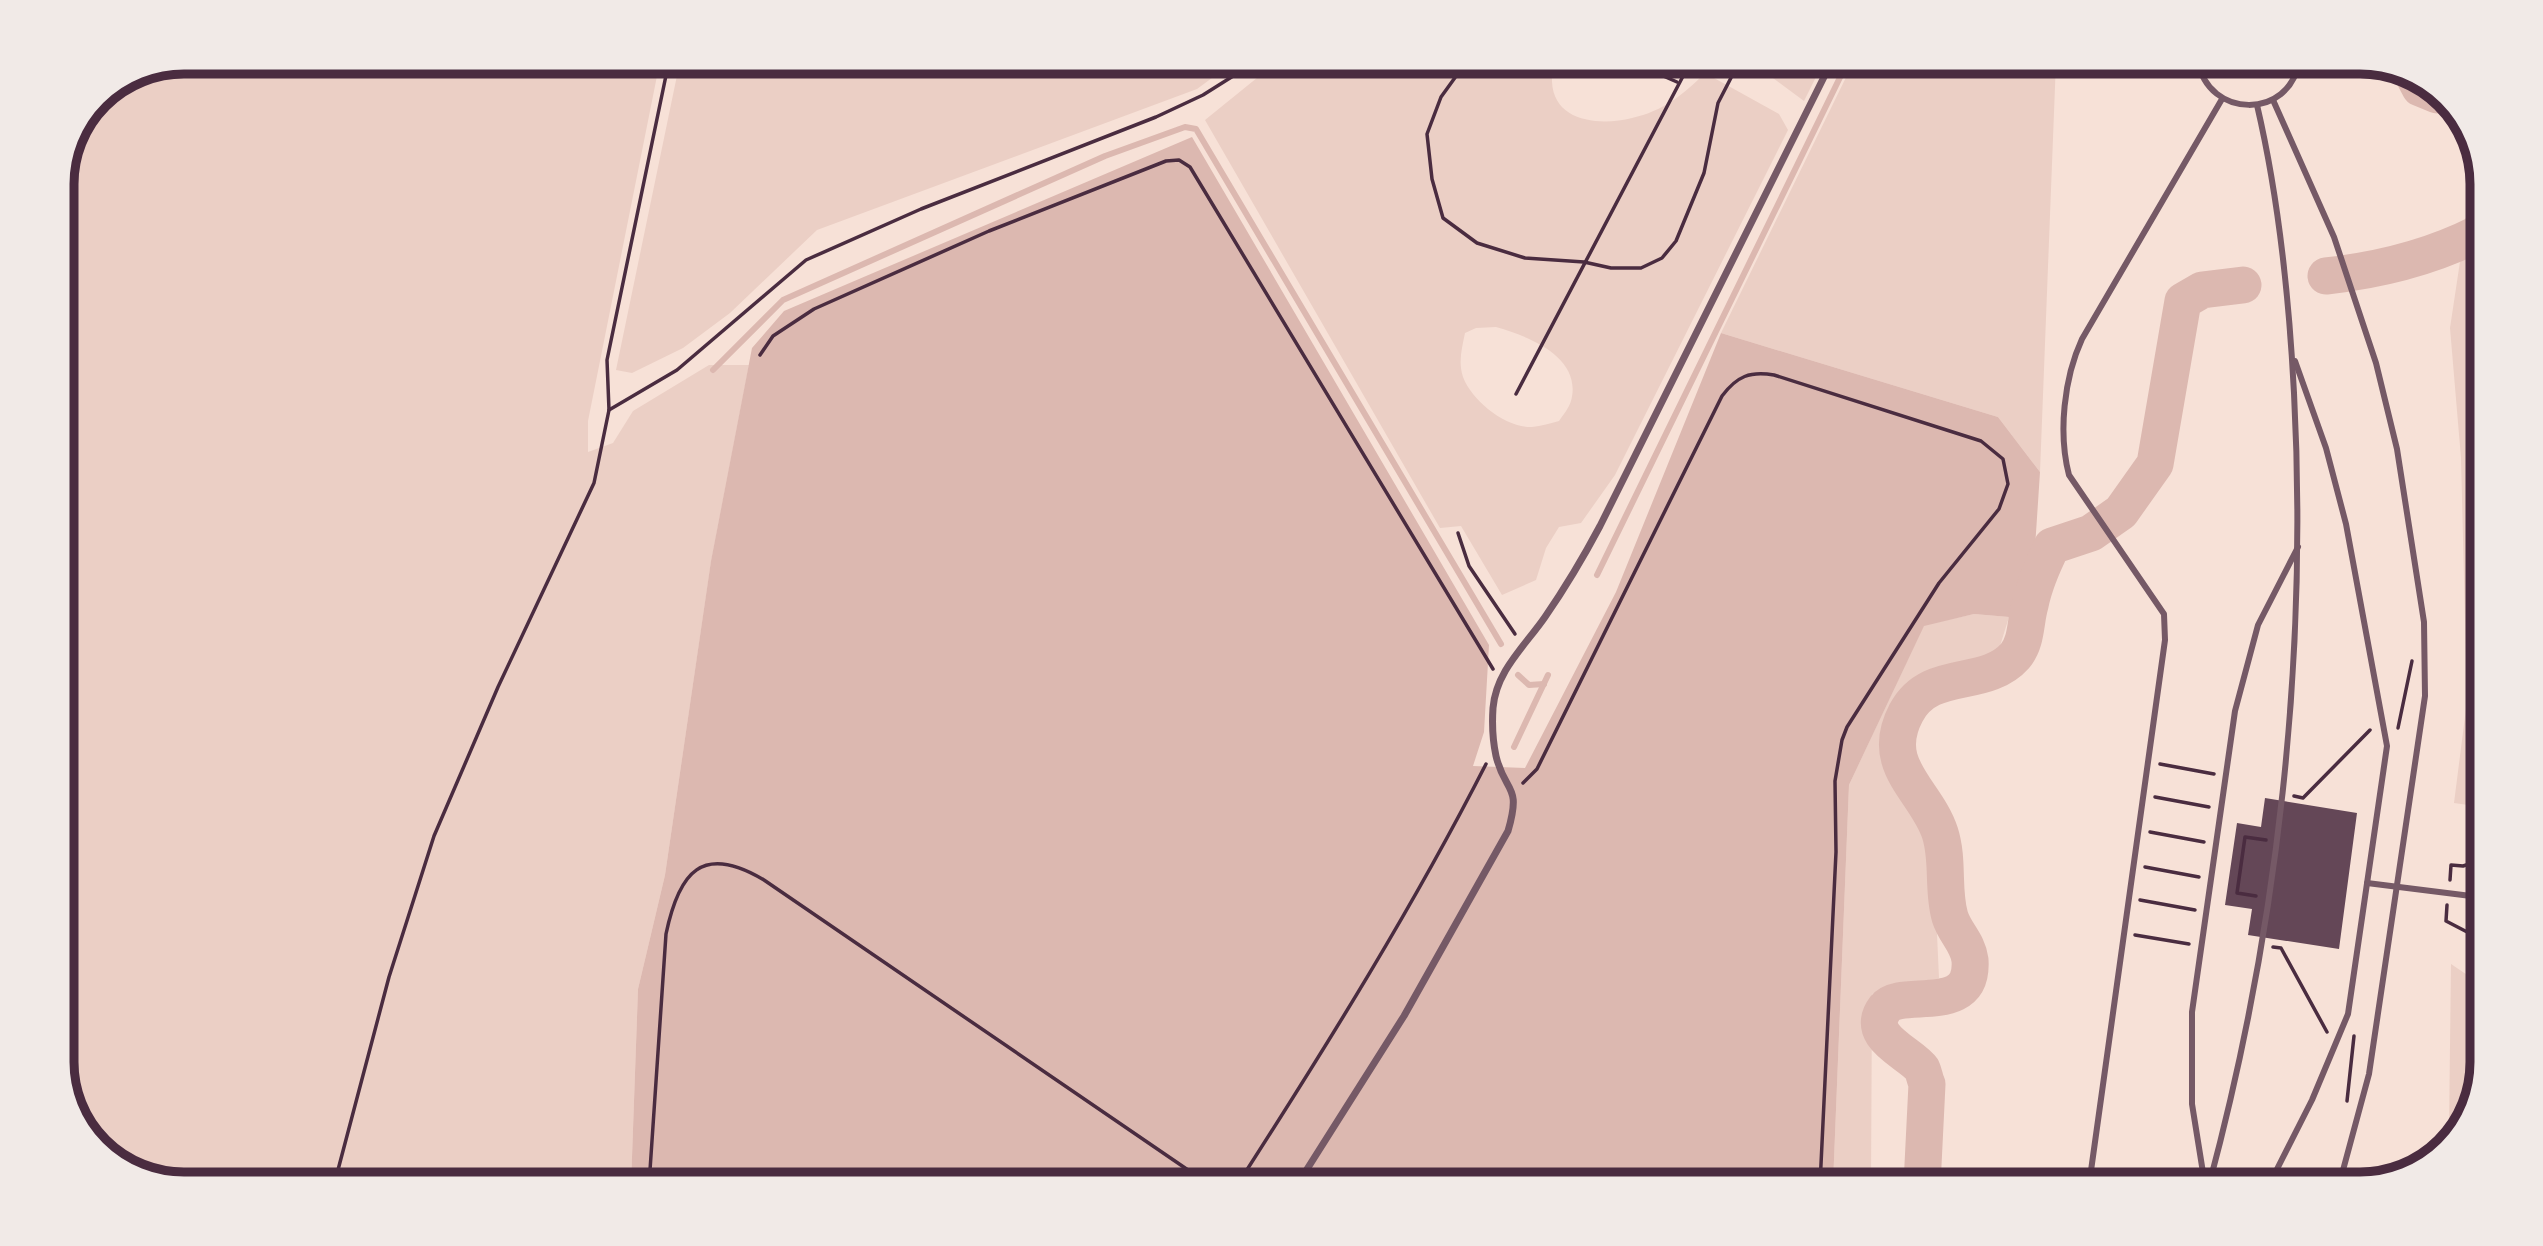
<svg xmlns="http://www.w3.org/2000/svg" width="2543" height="1246" font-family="Manrope,sans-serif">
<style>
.green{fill:#ebcfc5;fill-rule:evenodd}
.water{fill:#dcb8b0}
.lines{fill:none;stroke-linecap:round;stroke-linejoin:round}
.stream{stroke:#dcb8b0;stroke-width:6}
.river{stroke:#dcb8b0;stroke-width:37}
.building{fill:#644757}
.path{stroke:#4a2c40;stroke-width:3.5}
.service{stroke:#755966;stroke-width:5}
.pedestrian{stroke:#755966;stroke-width:6}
.minor{stroke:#755966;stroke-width:7}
.rim{fill:none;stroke:#4a2c40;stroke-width:9}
</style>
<rect width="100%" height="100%" fill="#f7e1d7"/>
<g class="green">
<polygon points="183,61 660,61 588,421 588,452 613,443 633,411 709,365 749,365 711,562 665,875 638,989 631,1185 183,1185 130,1172 82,1131 62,1071 61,176 97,97 137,70"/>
<polygon points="680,61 1235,61 1197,89 817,230 730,313 683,348 632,373 616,370"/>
<path d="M1278,61H1554C1551,69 1552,74 1552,82C1554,122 1600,126 1632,118C1663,111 1683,95 1705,73L1779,114L1788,130L1615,475L1581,523L1559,527L1546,548L1536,580L1502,595L1461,526L1440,528L1205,120ZM1496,327C1528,336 1583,357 1571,401C1569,408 1563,415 1559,421C1551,423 1541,426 1532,427C1506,428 1472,401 1463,377C1458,362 1462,348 1465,333L1476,328Z"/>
<polygon points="1750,61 1824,61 1804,101"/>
<polygon points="1854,61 2056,61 2040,472 1998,417 1721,333"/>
<polygon points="2482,245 2482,807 2454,803 2467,701 2461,458 2450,328 2461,255"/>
<path d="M1974,614L2009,617L2000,646L1976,666L1938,669L1902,697L1882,743L1892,782L1933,846L1939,978C1917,991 1897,986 1872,994L1871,1185H1833L1849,785L1924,625Z"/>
<polygon points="2451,964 2482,985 2482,1063 2469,1116 2452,1136 2449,1129"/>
</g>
<polygon class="water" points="1192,137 1489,645 1484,732 1473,766 1525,768 1616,592 1721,333 1998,417 2040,472 2035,548 2009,617 1974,614 1924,626 1849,785 1833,1185 631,1185 638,989 665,875 711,561 752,348 784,311"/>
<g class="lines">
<g class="stream">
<polyline points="713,370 783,300 1105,156 1185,127 1196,129 1501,644"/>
<polyline points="1597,575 1848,61"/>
<polyline points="1518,675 1529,685 1544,684"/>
<polyline points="1514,747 1548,675"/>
</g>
<g class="river">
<polyline points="2412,73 2420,88 2437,95"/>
<path d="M2326,276C2380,270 2430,258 2479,233L2482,227"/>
<path d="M1922,1185L1927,1084C1925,1080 1924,1073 1922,1069C1911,1053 1863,1037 1885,1008C1901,987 1974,1018 1970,960C1968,943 1955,933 1950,917C1942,890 1949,861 1940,833C1926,790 1878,766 1906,713C1930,667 1985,690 2015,656C2027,642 2025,622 2030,605C2034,585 2043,564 2052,546L2091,533L2121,512L2155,464L2183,301L2202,290L2243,285"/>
</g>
</g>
<polygon class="building" points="2265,798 2357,813 2339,949 2248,935 2252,909 2225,905 2237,823 2261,827"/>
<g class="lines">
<g class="path">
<polyline points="1467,61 1441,97 1427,134 1432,179 1443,218 1477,243 1525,258 1584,262 1611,268 1641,268 1662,258 1676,241 1704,173 1718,103 1734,72 1746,61"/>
<polyline points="1629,61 1677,82"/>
<polyline points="760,355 773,336 814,309 989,231 1166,161 1179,160 1190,167 1493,669"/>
<polyline points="1516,394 1691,61"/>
<polyline points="609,410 677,370 806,260 921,209 1156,117 1203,95 1257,61"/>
<polyline points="1458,533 1469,566 1515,634"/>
<polyline points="2398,728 2412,661"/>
<polyline points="2160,764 2214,774"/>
<path d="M1523,783L1537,769L1722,396C1737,376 1750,371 1774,375L1981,441L2003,459L2008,484L1999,509L1939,583L1847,727L1842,740L1835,781L1836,852L1820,1185"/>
<polyline points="2294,796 2303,798 2370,730"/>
<polyline points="2155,797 2209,807"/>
<polyline points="2150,832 2204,842"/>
<polyline points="2145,867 2199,877"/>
<polyline points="2450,880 2451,865 2463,866 2482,860"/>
<polyline points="2256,896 2237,893 2245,837 2266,840"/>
<polyline points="2140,900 2195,910"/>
<polyline points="2447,905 2446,921 2471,934"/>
<polyline points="2135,935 2189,944"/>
<polyline points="2273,947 2281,948 2327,1032"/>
<polyline points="2347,1101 2354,1036"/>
<polyline points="2437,1153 2441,1142 2453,1134"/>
<polyline points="334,1185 389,977 434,836 498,687 594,483 609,410 607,360 669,61"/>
<path d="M649,1185L666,934C679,872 702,843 764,880L1210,1185"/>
<path d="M1229,1185L1243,1176C1329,1042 1413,907 1486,764"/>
</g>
<path class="service" d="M2482,876C2466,890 2466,911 2482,925"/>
<g class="pedestrian">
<path d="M2198,61C2208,119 2290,120 2299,61"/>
<polyline points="2273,100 2334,237 2376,363 2397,449 2424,622 2425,696 2369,1074 2339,1185"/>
<polyline points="2367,883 2471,896"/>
<path d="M2089,1185L2165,640L2164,614L2069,475C2058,433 2064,378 2082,339L2222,99"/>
<polyline points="2205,1185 2192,1104 2192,1012 2235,711 2258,625 2298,547"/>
<path d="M2209,1185C2278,928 2308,659 2294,393C2289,297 2279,199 2257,105"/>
<polyline points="2269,1185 2312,1100 2348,1014 2387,746 2346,524 2326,448 2295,361"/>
</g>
<path class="minor" d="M1297,1185L1404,1016L1508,831C1522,783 1505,794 1496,756C1493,742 1492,723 1493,708C1496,671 1525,646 1545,617C1565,588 1583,558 1600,526L1832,61"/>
</g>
<path d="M0 0H2543V1246H0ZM184 74H2360A110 110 0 0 1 2470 184V1062A110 110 0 0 1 2360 1172H184A110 110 0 0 1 74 1062V184A110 110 0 0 1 184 74Z" fill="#f1eae7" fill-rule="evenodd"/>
<path class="rim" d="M184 74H2360A110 110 0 0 1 2470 184V1062A110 110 0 0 1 2360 1172H184A110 110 0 0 1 74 1062V184A110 110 0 0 1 184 74Z"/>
</svg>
